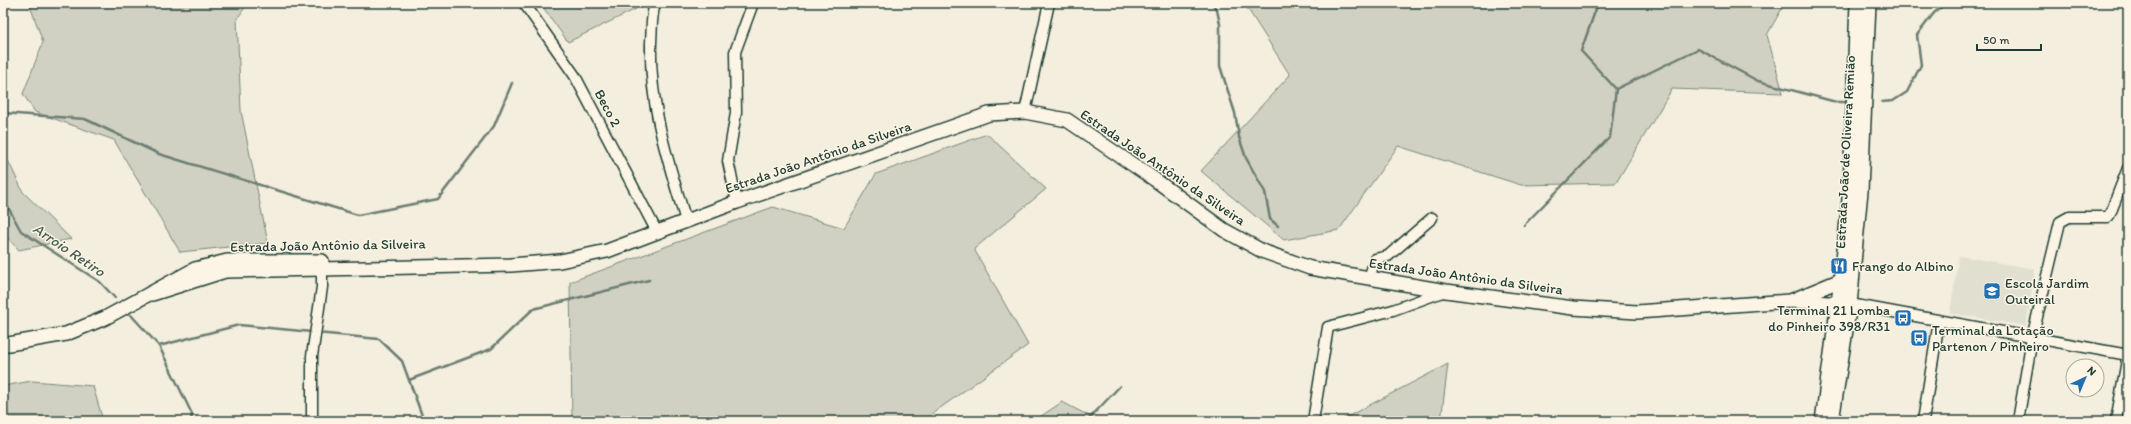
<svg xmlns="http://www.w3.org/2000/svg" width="2131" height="424" font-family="Itim,sans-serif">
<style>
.built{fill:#e1dfd0}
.green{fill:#d0d1c2;stroke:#78877b}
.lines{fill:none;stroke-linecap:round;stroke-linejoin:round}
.stream{stroke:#6c7d72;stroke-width:2.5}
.minor-casing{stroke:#1f3d34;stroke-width:13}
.major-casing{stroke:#1f3d34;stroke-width:16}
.minor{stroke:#fcf5e5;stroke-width:10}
.major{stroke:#fcf5e5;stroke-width:13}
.labels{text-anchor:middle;stroke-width:3;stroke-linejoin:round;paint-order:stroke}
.street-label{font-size:14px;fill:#1f3d34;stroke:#fcf5e5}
.poi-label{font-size:14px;fill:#1f3d34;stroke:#fcf5e5;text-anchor:start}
.water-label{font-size:15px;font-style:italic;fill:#465d53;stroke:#fcf5e5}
</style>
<rect width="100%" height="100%" fill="#f3eede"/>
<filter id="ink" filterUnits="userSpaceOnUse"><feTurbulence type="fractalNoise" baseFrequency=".025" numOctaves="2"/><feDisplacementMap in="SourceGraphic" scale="8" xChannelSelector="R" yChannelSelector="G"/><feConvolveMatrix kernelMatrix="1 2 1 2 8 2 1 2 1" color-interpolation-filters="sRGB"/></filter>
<g filter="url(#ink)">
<polygon class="built" points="1959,256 2035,269 2026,326 1950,313"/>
<g class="green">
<polygon points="29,3 248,3 237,19 241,111 268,243 180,252 114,140 35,112 23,94 43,42"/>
<polygon points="540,3 635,3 636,9 568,42"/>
<polygon points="1244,3 1785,3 1767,35 1783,93 1672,89 1616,183 1521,185 1398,146 1339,230 1284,240 1201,171 1290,75"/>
<polygon points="987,134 1046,189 974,249 1028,345 922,421 572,421 570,282 773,207 844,228 876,174"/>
<polygon points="3,150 23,192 71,239 19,250 3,233"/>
<polygon points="1448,364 1441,421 1343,421 1343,419"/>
<polygon points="32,381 93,386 103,421 3,421 3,386"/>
<polygon points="1062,402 1099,421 1034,421"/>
</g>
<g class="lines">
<g class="stream">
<polyline points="1212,3 1217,10 1220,24 1220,66 1235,113 1239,137 1246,158 1265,192 1270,219 1278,226"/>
<polyline points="1616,89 1698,49 1758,81 1836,102 1846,102"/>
<polyline points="1882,102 1893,101 1907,92 1921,65 1917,35 1934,13 1946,3"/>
<polyline points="3,113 85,119 159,154 358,215 438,199 494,126 512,83"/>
<polyline points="3,198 21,231 100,282 115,298"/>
<polyline points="1524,225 1610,137 1616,89 1581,51 1598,3"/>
<polyline points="131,315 159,346 192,414 191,421"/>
<polyline points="317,333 379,339 402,361 424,421"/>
<polyline points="159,346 239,325 312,332"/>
<polyline points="409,380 491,349 533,309 649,280"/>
<polyline points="1087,421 1120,386"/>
</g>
<g class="minor-casing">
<g id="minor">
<polyline points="524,3 575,76 657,232"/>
<path d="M655,3C651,16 652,29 651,42C649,106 668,161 686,221"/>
<polyline points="1025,112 1049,3"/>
<polyline points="737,202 728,161 736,113 735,52 753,3"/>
<polyline points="1369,279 1375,259 1388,256 1432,218"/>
<polyline points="1850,304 2128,355"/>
<polyline points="312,421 312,356 322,287 322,263"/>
<polyline points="1313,421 1328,327 1393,310 1445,291"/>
<polyline points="1923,421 1939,321"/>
<polyline points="2018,421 2032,338 2060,222 2069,217 2108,217 2110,214 2128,168"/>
<polyline points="2116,421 2128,355"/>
</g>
</g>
<g class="major-casing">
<g id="major">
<polyline points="152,294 225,271 511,265 560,261 607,251 737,202 989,114 1025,112 1067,120 1154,179 1224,230 1262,251 1310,268 1446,291 1573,308 1637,312 1789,301 1850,304"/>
<polyline points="1793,300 1841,280"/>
<polyline points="3,345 66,334 105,318 195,269 227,261 322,261"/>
<polyline points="1822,421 1841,280 1850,189 1857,3"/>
<polyline points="1832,421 1850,304 1861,191 1869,3"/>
</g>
</g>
<use href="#minor" class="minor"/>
<use href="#major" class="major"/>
</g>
</g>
<defs>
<g id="restaurant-square" transform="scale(0.9)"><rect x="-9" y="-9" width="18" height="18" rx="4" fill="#1f6fb2" stroke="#fcf5e5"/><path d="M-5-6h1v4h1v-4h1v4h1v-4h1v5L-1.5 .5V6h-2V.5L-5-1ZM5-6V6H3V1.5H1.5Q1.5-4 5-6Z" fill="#fff"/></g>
<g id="school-square" transform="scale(0.9)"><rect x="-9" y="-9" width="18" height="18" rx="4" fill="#1f6fb2" stroke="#fcf5e5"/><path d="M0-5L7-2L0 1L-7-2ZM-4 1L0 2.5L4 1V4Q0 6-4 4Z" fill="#fff"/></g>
<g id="bus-square" transform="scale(0.9)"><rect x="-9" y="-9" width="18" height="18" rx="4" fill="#1f6fb2" stroke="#fcf5e5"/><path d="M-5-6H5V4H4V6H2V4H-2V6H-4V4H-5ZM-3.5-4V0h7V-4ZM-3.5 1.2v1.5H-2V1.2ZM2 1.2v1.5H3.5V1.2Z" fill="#fff"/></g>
</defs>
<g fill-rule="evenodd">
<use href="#restaurant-square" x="1839" y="266"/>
<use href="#school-square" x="1992" y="291"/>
<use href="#bus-square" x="1903" y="318"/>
<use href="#bus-square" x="1919" y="338"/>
</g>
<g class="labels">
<g class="street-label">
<text transform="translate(608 108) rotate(62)" y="5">Beco 2</text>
<text transform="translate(1845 152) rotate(-87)" y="5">Estrada João de Oliveira Remião</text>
<text transform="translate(818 157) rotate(-19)" y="5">Estrada João Antônio da Silveira</text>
<text transform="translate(1163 167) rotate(34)" y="5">Estrada João Antônio da Silveira</text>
<text transform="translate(328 245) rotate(-1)" y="5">Estrada João Antônio da Silveira</text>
<text transform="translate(1466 276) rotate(8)" y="5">Estrada João Antônio da Silveira</text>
</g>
<g class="poi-label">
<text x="1852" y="271">Frango do Albino</text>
<text x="2005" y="288">Escola Jardim<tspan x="2005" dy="16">Outeiral</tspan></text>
<text x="1890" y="315" text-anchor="end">Terminal 21 Lomba<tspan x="1890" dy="16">do Pinheiro 398/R31</tspan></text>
<text x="1932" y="335">Terminal da Lotação<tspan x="1932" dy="16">Partenon / Pinheiro</tspan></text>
</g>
<g class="water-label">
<text transform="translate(69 250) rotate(34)" y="5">Arroio Retiro</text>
</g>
</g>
<rect width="2131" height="424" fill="none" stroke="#fcf5e5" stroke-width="16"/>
<rect x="8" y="8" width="2115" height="408" fill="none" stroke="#1f3d34" stroke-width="1.5" filter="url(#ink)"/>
<g transform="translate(2085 378) rotate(44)"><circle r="19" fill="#fcf5e5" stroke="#a4ab9e"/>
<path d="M0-3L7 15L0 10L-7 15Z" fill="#1f6fb2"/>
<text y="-6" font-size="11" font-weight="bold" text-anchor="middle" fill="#1f3d34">N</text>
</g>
<path d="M1977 44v6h64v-6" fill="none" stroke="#1f3d34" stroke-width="2"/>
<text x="1983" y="44" font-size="12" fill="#1f3d34" stroke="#fcf5e5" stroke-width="3" paint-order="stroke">50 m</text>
</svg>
